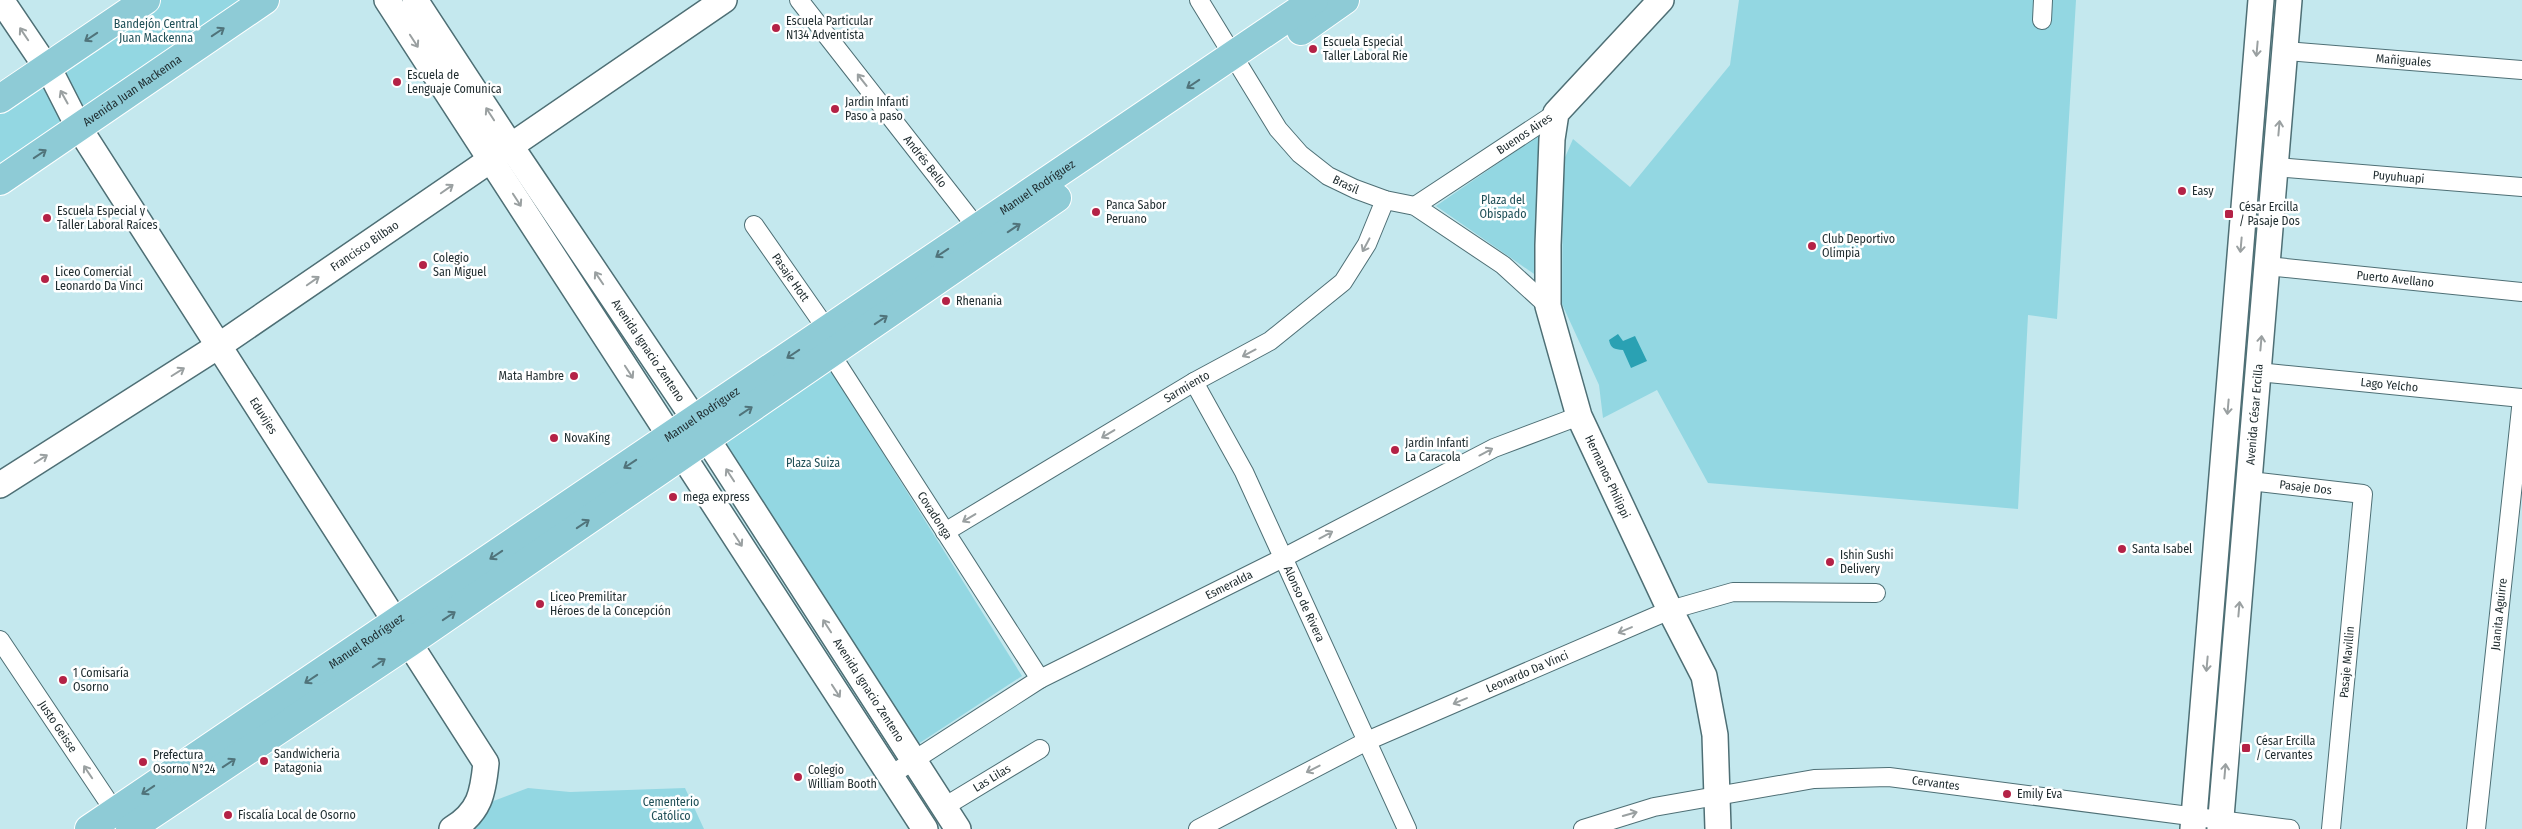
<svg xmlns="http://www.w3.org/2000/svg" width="2522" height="829" font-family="'Fira Sans Condensed',sans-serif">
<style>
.green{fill:#93d7e2}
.water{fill:#2aa1b3}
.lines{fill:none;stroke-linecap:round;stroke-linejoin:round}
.street-casing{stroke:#4e6f75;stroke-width:20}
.secondary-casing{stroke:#4e6f75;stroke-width:28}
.primary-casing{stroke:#fff;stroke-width:30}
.street{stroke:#fff;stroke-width:18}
.secondary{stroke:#fff;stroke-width:25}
.primary{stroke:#8ecbd6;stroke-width:28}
.oneway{stroke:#50737a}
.oneway2{stroke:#9aa0a1}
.poi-dot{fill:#b42246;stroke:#fff;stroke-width:2}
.labels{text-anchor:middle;stroke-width:5;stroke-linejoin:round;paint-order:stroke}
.poi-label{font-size:12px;fill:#1e2b2e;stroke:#fff;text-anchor:start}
.park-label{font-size:12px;fill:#1f4f57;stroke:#fff}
.street-label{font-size:12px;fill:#1e2b2e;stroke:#fff}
</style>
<rect width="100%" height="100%" fill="#c4e8ee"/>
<g class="green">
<polygon points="154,0 253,0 0,169 0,104"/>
<polygon points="1739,0 2076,0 2057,319 2028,315 2018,509 1708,483 1657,390 1603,418 1599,385 1562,304 1563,162 1573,139 1630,187 1730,65"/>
<polygon points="1545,131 1537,276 1436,206"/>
<polygon points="831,370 1022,676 915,746 723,443"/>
<polygon points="528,788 570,792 685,788 704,829 459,829 475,808"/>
</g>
<path class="water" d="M1618,334L1623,341L1635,336L1647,361L1631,368L1623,350C1614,349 1611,349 1609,340Z"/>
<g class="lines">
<g class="street-casing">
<g id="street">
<path id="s1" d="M799,0L978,229"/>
<path id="s2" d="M1199,0L1278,129L1300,154L1328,176L1355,189L1385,200L1415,206L1503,265L1548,306"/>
<polyline points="2042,20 2043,0"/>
<path id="s3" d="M2285,51L2522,70"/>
<path id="s4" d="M2275,167L2522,187"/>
<path id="s5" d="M1415,206L1556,113"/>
<path id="s6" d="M754,225L828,331"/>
<path id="s7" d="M2267,266L2522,292"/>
<path id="s8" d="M831,354L1040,679"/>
<path id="s9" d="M2258,372L2522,398"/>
<path id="s10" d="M1194,382L1244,472L1407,829"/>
<path id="s11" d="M2250,481L2363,494L2331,829"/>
<path id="s12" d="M945,532L1194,382L1270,341L1343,282L1367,244L1385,200"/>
<path id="s13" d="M0,640L115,812"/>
<path id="s14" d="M895,786L891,775L1040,679L1283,558L1494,448L1579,416"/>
<path id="s15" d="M944,807L1040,749"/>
<path id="s16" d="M1198,829L1367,741L1670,610L1733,592L1876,593"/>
<path id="s17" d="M1583,829L1654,807L1814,779L1889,777L2290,829"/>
<path id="s18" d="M2476,829L2522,399"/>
</g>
</g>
<g class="secondary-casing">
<g id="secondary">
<path id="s19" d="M1,0L53,77L79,128L486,763C483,793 480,812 452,829"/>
<polyline points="387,0 925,829"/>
<path id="s20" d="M415,0L510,145L695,420L958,829"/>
<path id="s21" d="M1661,0L1556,113L1552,139L1548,245V306L1579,416L1670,610L1704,676L1715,735L1718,829"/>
<path id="s22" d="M0,485L220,345L724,0"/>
<polyline points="2193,829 2261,0"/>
<path id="s23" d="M2220,829L2289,0"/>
</g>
</g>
<g class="primary-casing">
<g id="primary">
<polyline points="1301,31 1345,0"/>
<polyline points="0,99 146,0"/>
<path id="s24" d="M0,181L265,0"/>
<path id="s25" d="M89,829L1314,0"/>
<polyline points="130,829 409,643 1057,198"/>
</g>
</g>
<use href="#street" class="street"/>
<use href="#secondary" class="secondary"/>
<use href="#primary" class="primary"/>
</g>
<defs><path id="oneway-shaft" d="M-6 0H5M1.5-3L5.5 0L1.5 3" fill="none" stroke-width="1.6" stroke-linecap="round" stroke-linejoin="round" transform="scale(1.25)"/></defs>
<g class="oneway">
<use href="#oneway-shaft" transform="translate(218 32) rotate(-34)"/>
<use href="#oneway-shaft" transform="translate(91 37) rotate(146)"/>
<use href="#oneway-shaft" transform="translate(1193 84) rotate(146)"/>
<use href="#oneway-shaft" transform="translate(40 154) rotate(-34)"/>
<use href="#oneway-shaft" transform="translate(1014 228) rotate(-34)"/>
<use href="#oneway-shaft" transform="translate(942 253) rotate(146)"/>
<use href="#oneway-shaft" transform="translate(881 320) rotate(-34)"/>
<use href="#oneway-shaft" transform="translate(793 354) rotate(146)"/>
<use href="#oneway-shaft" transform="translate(746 411) rotate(-34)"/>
<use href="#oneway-shaft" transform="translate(630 464) rotate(146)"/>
<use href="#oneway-shaft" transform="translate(583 524) rotate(-34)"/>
<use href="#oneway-shaft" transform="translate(496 555) rotate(146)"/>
<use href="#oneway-shaft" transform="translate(449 616) rotate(-34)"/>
<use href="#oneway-shaft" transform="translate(379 663) rotate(-34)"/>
<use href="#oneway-shaft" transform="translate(311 679) rotate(146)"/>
<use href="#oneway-shaft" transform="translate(229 763) rotate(-34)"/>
<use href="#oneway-shaft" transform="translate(148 790) rotate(146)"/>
</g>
<g class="oneway2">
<use href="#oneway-shaft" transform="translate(24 34) rotate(-124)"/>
<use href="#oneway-shaft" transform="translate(414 41) rotate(57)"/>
<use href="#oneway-shaft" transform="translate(2257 49) rotate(95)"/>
<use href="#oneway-shaft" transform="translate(862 80) rotate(-128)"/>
<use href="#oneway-shaft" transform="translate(64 97) rotate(-119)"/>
<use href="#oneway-shaft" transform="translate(490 114) rotate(-123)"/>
<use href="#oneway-shaft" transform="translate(2279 128) rotate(-85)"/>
<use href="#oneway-shaft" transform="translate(447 189) rotate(-35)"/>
<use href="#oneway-shaft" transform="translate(517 200) rotate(57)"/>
<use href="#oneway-shaft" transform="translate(1366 245) rotate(118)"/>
<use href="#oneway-shaft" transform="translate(2241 245) rotate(95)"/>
<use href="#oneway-shaft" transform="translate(599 278) rotate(-124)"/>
<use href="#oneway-shaft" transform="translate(313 281) rotate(-35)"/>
<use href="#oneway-shaft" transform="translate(2261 343) rotate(-85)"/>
<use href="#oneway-shaft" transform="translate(1249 353) rotate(152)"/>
<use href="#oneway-shaft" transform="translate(178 372) rotate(-32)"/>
<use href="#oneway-shaft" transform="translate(629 372) rotate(57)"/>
<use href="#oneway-shaft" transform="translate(2228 407) rotate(95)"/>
<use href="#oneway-shaft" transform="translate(1108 434) rotate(149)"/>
<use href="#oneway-shaft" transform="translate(1486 452) rotate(-28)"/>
<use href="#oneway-shaft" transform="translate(41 459) rotate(-32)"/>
<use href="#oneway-shaft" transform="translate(730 475) rotate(-123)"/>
<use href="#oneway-shaft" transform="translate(969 518) rotate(149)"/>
<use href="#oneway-shaft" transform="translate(1326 535) rotate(-28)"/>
<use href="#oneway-shaft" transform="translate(738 540) rotate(57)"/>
<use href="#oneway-shaft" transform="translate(2239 609) rotate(-85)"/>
<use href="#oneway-shaft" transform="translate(827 626) rotate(-123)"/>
<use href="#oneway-shaft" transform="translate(1625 630) rotate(157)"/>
<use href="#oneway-shaft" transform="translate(2207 664) rotate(95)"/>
<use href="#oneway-shaft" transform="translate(836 691) rotate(57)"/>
<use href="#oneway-shaft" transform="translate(1460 701) rotate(157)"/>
<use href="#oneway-shaft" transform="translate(1313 769) rotate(153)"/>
<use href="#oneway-shaft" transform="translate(2225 771) rotate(-85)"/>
<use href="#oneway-shaft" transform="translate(88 772) rotate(-124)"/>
<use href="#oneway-shaft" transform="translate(1630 814) rotate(-16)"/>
</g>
<g class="poi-dot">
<circle cx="776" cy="28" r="5"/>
<circle cx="1313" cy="49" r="5"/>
<circle cx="397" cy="82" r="5"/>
<circle cx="835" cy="109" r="5"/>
<circle cx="2182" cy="191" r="5"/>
<circle cx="1096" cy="212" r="5"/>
<rect x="2224" y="209" width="10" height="10" rx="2.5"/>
<circle cx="47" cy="218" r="5"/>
<circle cx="1812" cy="246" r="5"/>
<circle cx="423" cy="265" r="5"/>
<circle cx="45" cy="279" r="5"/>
<circle cx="946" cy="301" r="5"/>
<circle cx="574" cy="376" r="5"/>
<circle cx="554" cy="438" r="5"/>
<circle cx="1395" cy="450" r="5"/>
<circle cx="673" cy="497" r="5"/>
<circle cx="2122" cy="549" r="5"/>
<circle cx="1830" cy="562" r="5"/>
<circle cx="540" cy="604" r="5"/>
<circle cx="63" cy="680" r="5"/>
<rect x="2241" y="743" width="10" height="10" rx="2.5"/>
<circle cx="264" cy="761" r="5"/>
<circle cx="143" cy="762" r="5"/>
<circle cx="798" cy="777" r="5"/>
<circle cx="2007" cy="794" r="5"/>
<circle cx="228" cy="815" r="5"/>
</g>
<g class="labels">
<g class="poi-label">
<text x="786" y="25">Escuela Particular<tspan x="786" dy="14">N134 Adventista</tspan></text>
<text x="1323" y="46">Escuela Especial<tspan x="1323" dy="14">Taller Laboral Rie</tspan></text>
<text x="407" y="79">Escuela de<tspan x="407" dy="14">Lenguaje Comunica</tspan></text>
<text x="845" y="106">Jardin Infanti<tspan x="845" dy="14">Paso a paso</tspan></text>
<text x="2192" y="195">Easy</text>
<text x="1106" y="209">Panca Sabor<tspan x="1106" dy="14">Peruano</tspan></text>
<text x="2239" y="211">César Ercilla<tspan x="2239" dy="14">/ Pasaje Dos</tspan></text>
<text x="57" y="215">Escuela Especial y<tspan x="57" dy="14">Taller Laboral Raíces</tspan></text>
<text x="1822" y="243">Club Deportivo<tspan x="1822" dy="14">Olimpia</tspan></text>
<text x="433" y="262">Colegio<tspan x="433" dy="14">San Miguel</tspan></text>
<text x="55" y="276">Liceo Comercial<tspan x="55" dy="14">Leonardo Da Vinci</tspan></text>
<text x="956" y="305">Rhenania</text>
<text x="564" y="380" text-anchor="end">Mata Hambre</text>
<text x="564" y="442">NovaKing</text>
<text x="1405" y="447">Jardin Infanti<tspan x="1405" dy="14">La Caracola</tspan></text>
<text x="683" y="501">mega express</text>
<text x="2132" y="553">Santa Isabel</text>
<text x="1840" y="559">Ishin Sushi<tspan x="1840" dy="14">Delivery</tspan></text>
<text x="550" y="601">Liceo Premilitar<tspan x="550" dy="14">Héroes de la Concepción</tspan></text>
<text x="73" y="677">1 Comisaría<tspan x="73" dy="14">Osorno</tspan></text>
<text x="2256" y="745">César Ercilla<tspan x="2256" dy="14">/ Cervantes</tspan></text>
<text x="274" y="758">Sandwicheria<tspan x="274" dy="14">Patagonia</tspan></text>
<text x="153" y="759">Prefectura<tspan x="153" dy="14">Osorno N°24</tspan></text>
<text x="808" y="774">Colegio<tspan x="808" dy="14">William Booth</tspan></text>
<text x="2017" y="798">Emily Eva</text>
<text x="238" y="819">Fiscalía Local de Osorno</text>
</g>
<g class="park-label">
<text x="156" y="28">Bandejón Central<tspan x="156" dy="14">Juan Mackenna</tspan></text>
<text x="1503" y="204">Plaza del<tspan x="1503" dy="14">Obispado</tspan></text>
<text x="813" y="467">Plaza Suiza</text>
<text x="671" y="806">Cementerio<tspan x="671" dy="14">Católico</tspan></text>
</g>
<g class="street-label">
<text dy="4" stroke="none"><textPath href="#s3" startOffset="119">Mañiguales</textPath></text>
<text dy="4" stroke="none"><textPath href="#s24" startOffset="160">Avenida Juan Mackenna</textPath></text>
<text dy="4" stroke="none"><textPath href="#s5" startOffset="131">Buenos Aires</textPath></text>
<text dy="4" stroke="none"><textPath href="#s1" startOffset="205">Andrés Bello</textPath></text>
<text dy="4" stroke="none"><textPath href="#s4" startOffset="124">Puyuhuapi</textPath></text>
<text dy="4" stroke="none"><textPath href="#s2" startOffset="240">Brasil</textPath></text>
<text dy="4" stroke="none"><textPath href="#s25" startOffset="1145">Manuel Rodríguez</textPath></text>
<text dy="4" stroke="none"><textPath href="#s22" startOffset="436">Francisco Bilbao</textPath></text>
<text dy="4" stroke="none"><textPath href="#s6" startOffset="64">Pasaje Hott</textPath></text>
<text dy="4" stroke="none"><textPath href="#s7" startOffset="129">Puerto Avellano</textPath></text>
<text dy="4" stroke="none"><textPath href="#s20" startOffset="421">Avenida Ignacio Zenteno</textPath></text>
<text dy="4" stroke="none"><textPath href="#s9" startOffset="132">Lago Yelcho</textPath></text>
<text dy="4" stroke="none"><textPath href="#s12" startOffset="282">Sarmiento</textPath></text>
<text dy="4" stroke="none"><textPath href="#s25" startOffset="740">Manuel Rodríguez</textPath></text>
<text dy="4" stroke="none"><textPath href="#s23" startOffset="416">Avenida César Ercilla</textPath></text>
<text dy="4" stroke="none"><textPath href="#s19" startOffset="492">Eduvijes</textPath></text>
<text dy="4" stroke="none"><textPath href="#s21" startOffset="529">Hermanos Philippi</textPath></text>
<text dy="4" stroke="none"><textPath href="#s11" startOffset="56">Pasaje Dos</textPath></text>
<text dy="4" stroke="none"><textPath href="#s8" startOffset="192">Covadonga</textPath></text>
<text dy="4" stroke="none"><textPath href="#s14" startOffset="400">Esmeralda</textPath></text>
<text dy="4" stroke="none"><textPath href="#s10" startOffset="248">Alonso de Rivera</textPath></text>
<text dy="4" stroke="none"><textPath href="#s18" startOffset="216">Juanita Aguirre</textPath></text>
<text dy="4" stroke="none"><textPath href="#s25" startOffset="335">Manuel Rodríguez</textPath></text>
<text transform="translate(2347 662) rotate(-85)" y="4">Pasaje Mavillin</text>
<text dy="4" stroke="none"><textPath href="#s16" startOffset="365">Leonardo Da Vinci</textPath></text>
<text dy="4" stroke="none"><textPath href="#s20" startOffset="826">Avenida Ignacio Zenteno</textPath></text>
<text dy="4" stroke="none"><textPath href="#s13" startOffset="104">Justo Geisse</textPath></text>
<text dy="4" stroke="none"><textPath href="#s15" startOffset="56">Las Lilas</textPath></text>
<text dy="4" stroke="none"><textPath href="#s17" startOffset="359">Cervantes</textPath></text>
</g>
</g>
</svg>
